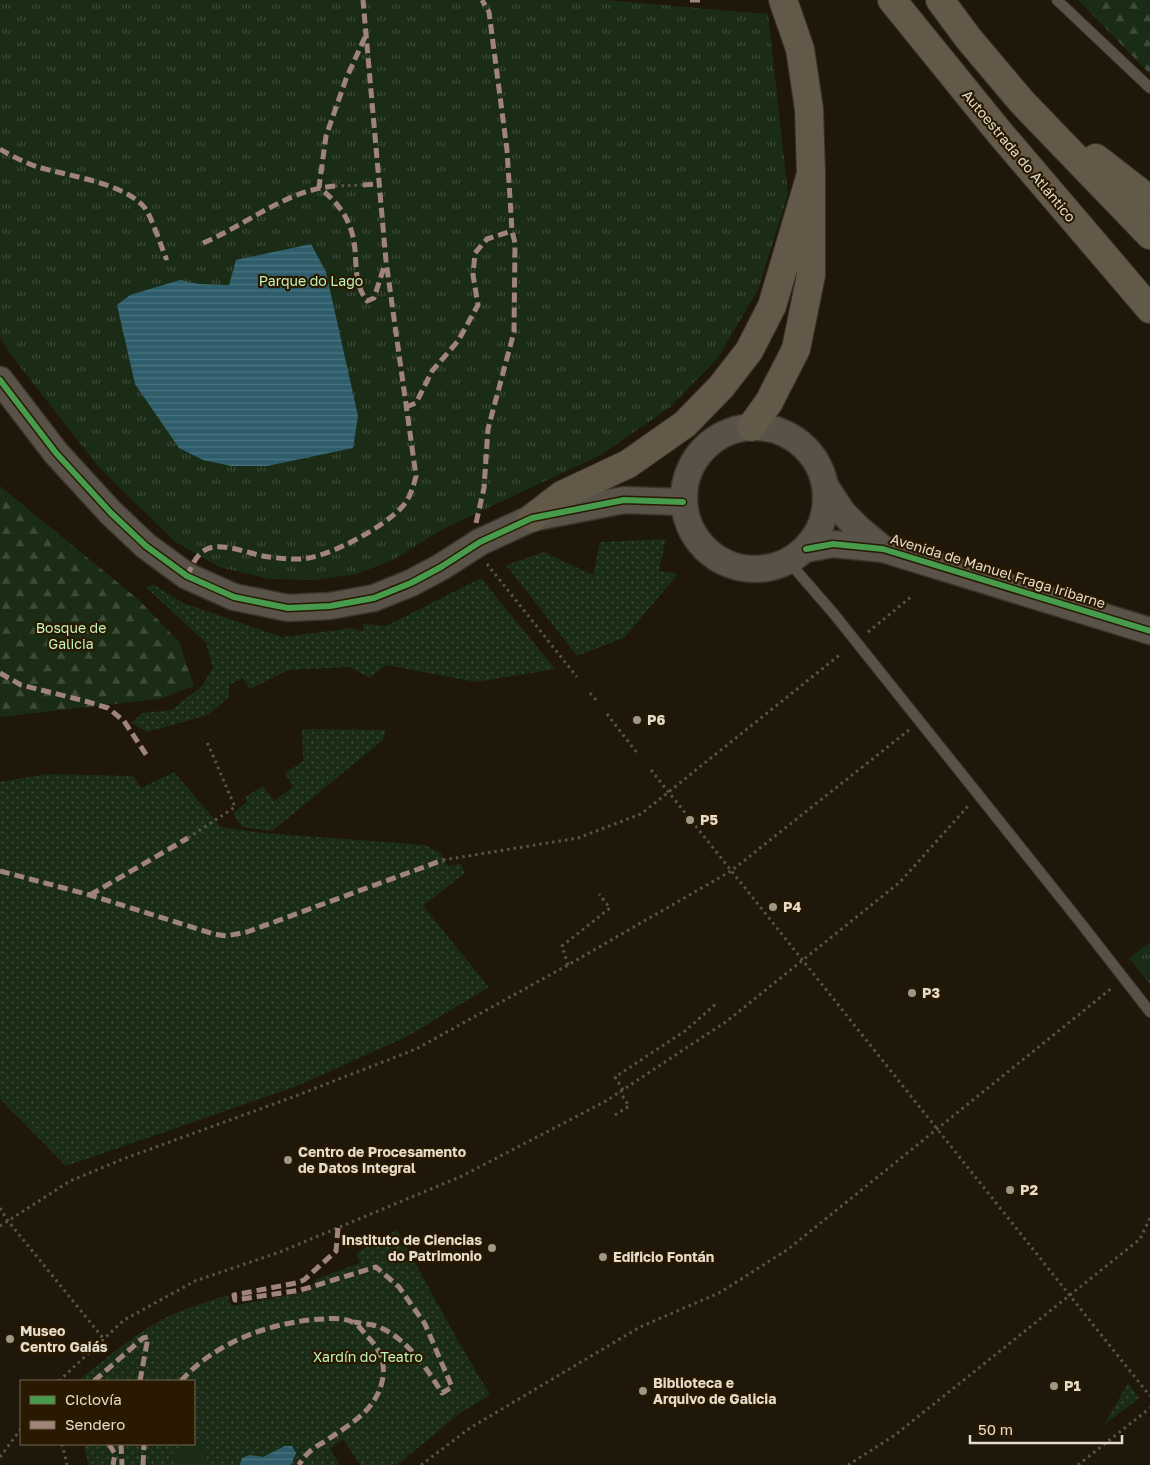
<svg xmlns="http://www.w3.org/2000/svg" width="1150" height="1465" font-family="'Golos Text',sans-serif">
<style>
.grass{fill:url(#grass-dots)}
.forest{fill:url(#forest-firs)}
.park{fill:url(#park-tufts)}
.pitch{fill:#1b2c16}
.water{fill:url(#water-rules)}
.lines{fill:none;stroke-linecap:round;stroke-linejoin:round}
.service-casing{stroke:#3a332a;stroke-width:12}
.tertiary-casing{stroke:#3a332a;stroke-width:29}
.motorway-casing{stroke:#3a332a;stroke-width:30}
.path{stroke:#5a534a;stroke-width:3;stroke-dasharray:2.5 4;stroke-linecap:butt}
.service{stroke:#585248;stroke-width:10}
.tertiary{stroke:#585248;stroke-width:26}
.motorway{stroke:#625949;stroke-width:28}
.quiet{stroke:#a18479;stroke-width:5;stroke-dasharray:10 5;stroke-linecap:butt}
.cycleway-casing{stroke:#281900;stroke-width:9}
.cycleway{stroke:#469c4c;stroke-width:6}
.poi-dot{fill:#a09788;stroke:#281900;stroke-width:2}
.labels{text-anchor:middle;stroke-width:4.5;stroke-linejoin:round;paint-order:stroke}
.street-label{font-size:14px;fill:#e6dccc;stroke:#281900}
.park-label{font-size:14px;fill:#c1f3bb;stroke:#281900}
.poi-label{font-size:14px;font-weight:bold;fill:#e6dccc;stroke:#281900;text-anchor:start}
</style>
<defs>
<pattern id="grass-dots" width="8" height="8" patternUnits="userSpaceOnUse" patternTransform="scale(1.25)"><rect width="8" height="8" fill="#1b2c16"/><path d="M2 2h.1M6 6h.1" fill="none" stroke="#3c4a37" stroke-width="1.8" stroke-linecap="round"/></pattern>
<pattern id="forest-firs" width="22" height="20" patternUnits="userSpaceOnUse" patternTransform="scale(1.25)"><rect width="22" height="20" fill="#1b2c16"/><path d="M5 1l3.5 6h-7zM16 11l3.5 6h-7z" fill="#3c4a37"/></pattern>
<pattern id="park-tufts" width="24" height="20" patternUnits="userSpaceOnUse" patternTransform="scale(1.25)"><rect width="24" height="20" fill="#1b2c16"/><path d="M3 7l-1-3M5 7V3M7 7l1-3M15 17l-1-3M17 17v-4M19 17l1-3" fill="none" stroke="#3c4a37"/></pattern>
<pattern id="water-rules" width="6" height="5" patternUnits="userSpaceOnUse" patternTransform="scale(1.25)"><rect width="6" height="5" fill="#2e5e6b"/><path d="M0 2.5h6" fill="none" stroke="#4c747f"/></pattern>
</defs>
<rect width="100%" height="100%" fill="#1f1709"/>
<g class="grass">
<polygon points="666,539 659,571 678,574 624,638 577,656 506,565 544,552 593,575 600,542"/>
<polygon points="481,578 555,669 476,682 386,665 370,678 350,667 288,670 250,689 242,678 229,685 229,697 208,715 147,732 132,723 142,713 172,710 202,686 213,668 206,643 147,588 153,584 183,603 282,637 352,628 363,631 363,624 386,626"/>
<polygon points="302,729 386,730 383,740 272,831 242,827 233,813 247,802 245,797 263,786 274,801 293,787 285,773 303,761"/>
<polygon points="174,772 221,827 264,833 426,845 441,854 448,866 461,864 465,873 423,906 489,987 408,1036 297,1086 66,1166 0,1099 0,782 46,774 133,776 141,788"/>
<path d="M397,1230L453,1332L490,1395L460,1413L397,1465H360L343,1439L330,1449L340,1465H89L83,1444H194V1381H78C106,1358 143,1327 176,1313C193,1306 211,1301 227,1295L232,1306L309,1291L316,1279L360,1263L356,1253Z"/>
<polygon points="1128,1383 1139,1398 1104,1425"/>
</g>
<g class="forest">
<polygon points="1078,0 1150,0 1150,74"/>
<polygon points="0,486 139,600 179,642 194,686 159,699 0,717"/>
</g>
<g class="park">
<polygon points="0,0 606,0 768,14 788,194 758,290 717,359 670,407 601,455 443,529 393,560 357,574 315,580 270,579 219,567 174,541 97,465 11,355 0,337"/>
<polygon points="1150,942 1150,984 1129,958"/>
</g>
<path class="pitch" d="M195,1444C204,1447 205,1452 205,1461L213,1465H175C165,1450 183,1445 195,1444Z"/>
<g class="water">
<polygon points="311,244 326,272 358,416 353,448 267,466 231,466 203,460 179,448 135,384 117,305 130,295 180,280 199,284 229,285 236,260"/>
<polygon points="285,1446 292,1446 296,1453 291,1465 241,1465 240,1464 242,1458 250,1455 263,1457"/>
</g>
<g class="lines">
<g class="service-casing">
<g id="service">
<polyline points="1057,0 1150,88"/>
<polyline points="789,562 834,614 1080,922 1150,1012"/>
</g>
</g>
<g class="tertiary-casing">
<g id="tertiary">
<polyline points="0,380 56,453 111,513 146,546 187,576 234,597 288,608 330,606 374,598 411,583 441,567 480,542 532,518 624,500 683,502"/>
<circle cx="755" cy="498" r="71"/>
<polyline points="827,489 843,513 859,529 883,549"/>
<polyline points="806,549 833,544 883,549 1150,631"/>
</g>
</g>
<g class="motorway-casing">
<g id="motorway">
<polyline points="892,0 999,132 1150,309"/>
<polyline points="940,0 968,38 1022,102 1150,235"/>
<polyline points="1096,158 1150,200"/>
<polyline points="751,427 769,402 796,349 811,275 811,174 809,109 800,49 783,0"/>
<polyline points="532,518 562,495 628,464 685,424 721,387 749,351 772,306 811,174"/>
</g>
</g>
<g class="path">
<polyline points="335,186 363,185"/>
<polyline points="487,564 577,677"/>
<polyline points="868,632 912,596"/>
<polyline points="590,693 597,701"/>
<polyline points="607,714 638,754"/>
<polyline points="651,770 1150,1396"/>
<polyline points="188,838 235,807 207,742"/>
<polyline points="443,860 578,838 641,814 842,653"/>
<polyline points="568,965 562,946 610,908 599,894"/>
<polyline points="623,1090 615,1077 685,1031 718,1002"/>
<polyline points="615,1115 629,1106 620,1092"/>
<polyline points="0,1208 8,1221 103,1338"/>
<polyline points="0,1226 70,1181 123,1159 293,1097 416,1049 568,965 731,871 909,730"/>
<polyline points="59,1381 124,1320 195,1281 280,1252 462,1176 606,1101 727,1021 900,882 969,805"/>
<polyline points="62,1444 67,1465"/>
<polyline points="0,1457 21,1429"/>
<polyline points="421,1465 470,1428 640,1327 719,1293 787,1250 1113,987"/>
<polyline points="848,1465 895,1435 1140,1239 1150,1218"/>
<polyline points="1078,1465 1150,1408"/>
</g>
<use href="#service" class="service"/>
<use href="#tertiary" class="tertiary"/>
<use href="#motorway" class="motorway"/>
<g class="quiet">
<polyline points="690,0 700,0"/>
<path d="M365,37L346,79L326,136L319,187C335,201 346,212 352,233C359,256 351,280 367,301L374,298L385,264"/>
<path d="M0,149C11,156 26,163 38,167C68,176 125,183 145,208C152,218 161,246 166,258L168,257"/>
<polyline points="363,185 378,184"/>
<path d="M203,243C248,224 286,190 335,186"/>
<polyline points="406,407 416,403 432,371 458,341 478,305 473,275 475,253 487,239 512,231"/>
<polyline points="476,523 484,488 488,429 514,332 515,243 512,231 507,150 489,12 482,0"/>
<path d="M187,576C192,566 196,554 207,549C221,542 248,553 263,556C274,558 286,559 298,559C325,560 384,527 402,507C410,498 413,488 416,476L386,261L363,0"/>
<polyline points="0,673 21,685 85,701 108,708 124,721 147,756"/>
<polyline points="0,871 90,895 214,934 226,936 247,932 443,860"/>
<polyline points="90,895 188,838"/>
<path d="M338,1228L336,1251L304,1280L296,1283L234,1295L235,1300L301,1290L376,1267L399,1287L425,1324L452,1387L442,1393C426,1367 404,1334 373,1325C367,1324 360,1323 354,1322"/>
<polyline points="94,1381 143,1338 148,1337 140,1381"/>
<path d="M181,1381C215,1342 273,1321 324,1319C332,1318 347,1318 354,1323C359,1325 363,1332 367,1336C379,1348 385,1360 383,1377C378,1410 349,1425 324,1442C313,1448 305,1454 299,1465"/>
<polyline points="109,1444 115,1454 113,1465"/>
<polyline points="121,1444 122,1465"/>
<polyline points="143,1465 144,1444"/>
</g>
<g class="cycleway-casing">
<g id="cycleway">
<polyline points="0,380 56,453 111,513 146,546 187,576 234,597 288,608 330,606 374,598 411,583 441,567 480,542 532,518 624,500 683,502"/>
<polyline points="806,549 833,544 883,549 1150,631"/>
</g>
</g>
<use href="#cycleway" class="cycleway"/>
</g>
<g class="poi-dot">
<circle cx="637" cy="720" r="5"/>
<circle cx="690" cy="820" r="5"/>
<circle cx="773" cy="907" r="5"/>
<circle cx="912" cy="993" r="5"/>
<circle cx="288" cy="1160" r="5"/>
<circle cx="1010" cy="1190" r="5"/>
<circle cx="492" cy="1248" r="5"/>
<circle cx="603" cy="1257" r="5"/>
<circle cx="10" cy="1339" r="5"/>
<circle cx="1054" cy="1386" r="5"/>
<circle cx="643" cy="1391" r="5"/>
</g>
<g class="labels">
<g class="street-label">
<text transform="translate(1019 156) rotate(50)" y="5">Autoestrada do Atlántico</text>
<text transform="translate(998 571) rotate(17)" y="5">Avenida de Manuel Fraga Iribarne</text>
</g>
<g class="park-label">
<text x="311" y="286">Parque do Lago</text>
<text x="71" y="633">Bosque de<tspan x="71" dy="16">Galicia</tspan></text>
<text x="368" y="1362">Xardín do Teatro</text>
</g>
<g class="poi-label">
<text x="647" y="725">P6</text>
<text x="700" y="825">P5</text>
<text x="783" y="912">P4</text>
<text x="922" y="998">P3</text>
<text x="298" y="1157">Centro de Procesamento<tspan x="298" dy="16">de Datos Integral</tspan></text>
<text x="1020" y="1195">P2</text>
<text x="482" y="1245" text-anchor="end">Instituto de Ciencias<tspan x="482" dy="16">do Patrimonio</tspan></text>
<text x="613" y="1262">Edificio Fontán</text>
<text x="20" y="1336">Museo<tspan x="20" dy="16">Centro Gaiás</tspan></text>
<text x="653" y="1388">Biblioteca e<tspan x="653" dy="16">Arquivo de Galicia</tspan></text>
<text x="1064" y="1391">P1</text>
</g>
</g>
<rect x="20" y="1380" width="175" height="65" fill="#281900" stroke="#746752"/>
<rect x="30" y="1396" width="25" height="8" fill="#469c4c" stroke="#746752"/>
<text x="65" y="1405" font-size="15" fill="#e6dccc">Ciclovía</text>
<rect x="30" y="1421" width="25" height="8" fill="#a18479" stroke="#746752"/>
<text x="65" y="1430" font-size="15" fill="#e6dccc">Sendero</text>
<path d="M970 1435v8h152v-8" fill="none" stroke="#e6dccc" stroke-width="2.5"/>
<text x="978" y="1435" font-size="15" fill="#e6dccc" stroke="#281900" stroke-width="4" paint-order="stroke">50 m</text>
</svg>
